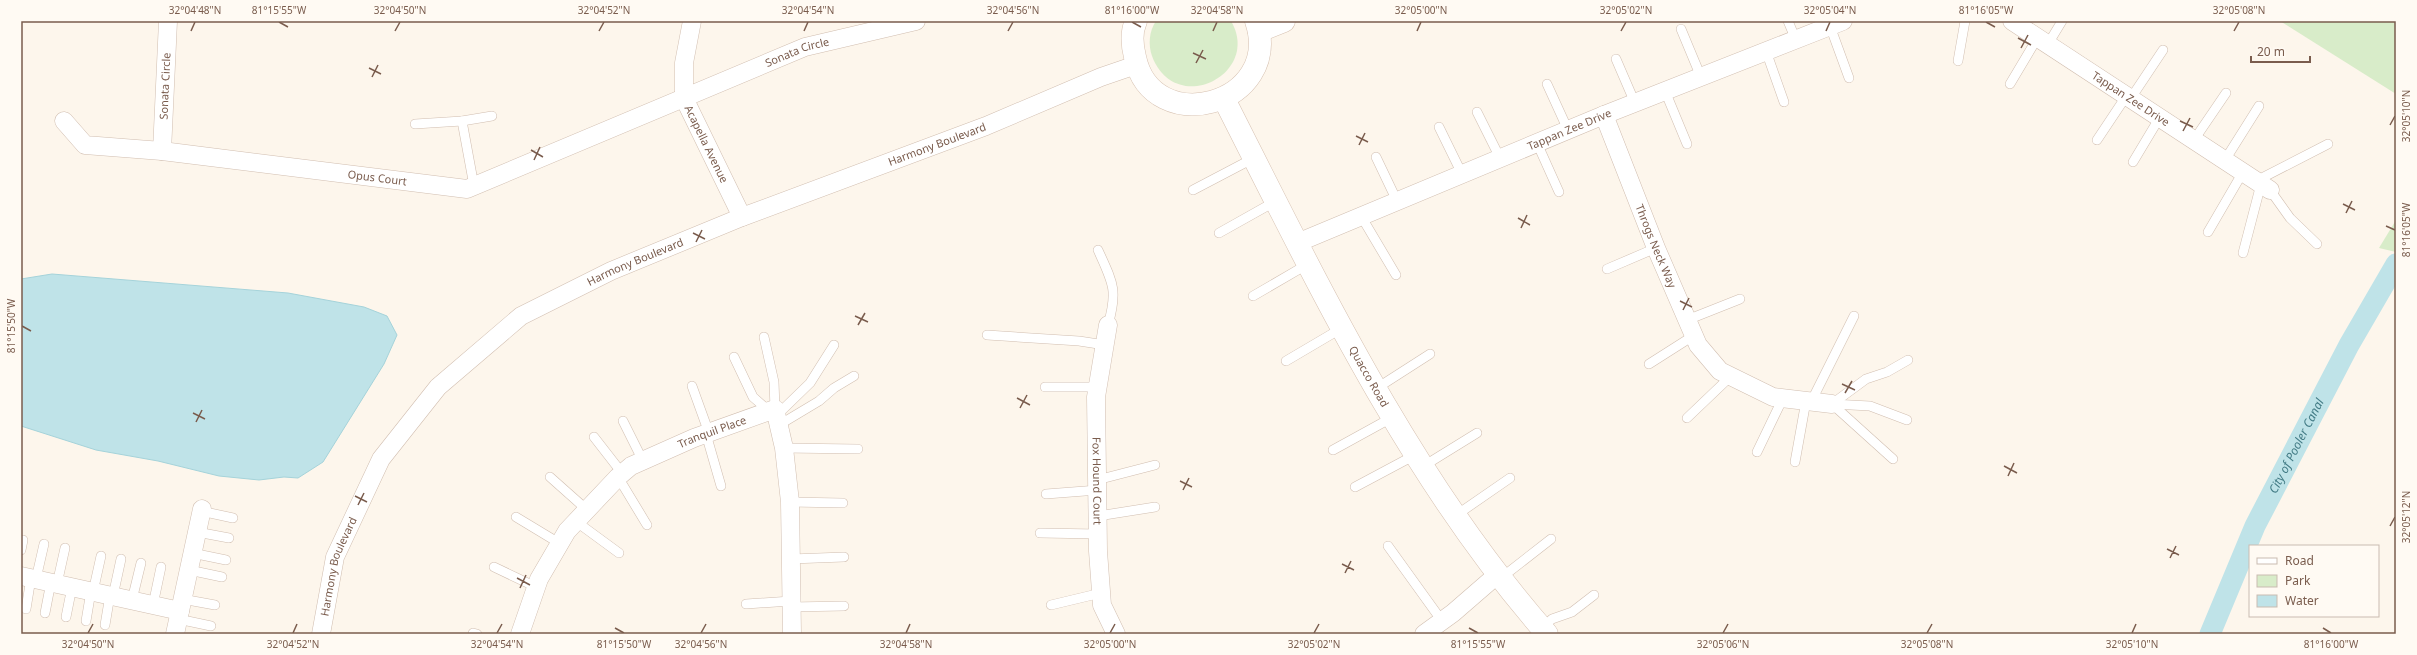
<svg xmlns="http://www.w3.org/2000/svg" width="2417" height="655" font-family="'Noto Sans',sans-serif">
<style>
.green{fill:#d8ecc9}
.water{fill:#bfe3e8;stroke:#a5d3da}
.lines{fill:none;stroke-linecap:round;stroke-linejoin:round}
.canal{stroke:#bfe3e8;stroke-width:21}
.lane-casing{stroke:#d1beb0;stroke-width:10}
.street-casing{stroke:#d1beb0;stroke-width:19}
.secondary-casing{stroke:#d6c0b0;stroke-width:23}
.lane{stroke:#fff;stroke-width:9}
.street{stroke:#fff;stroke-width:18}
.secondary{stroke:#fff;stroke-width:22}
.ticks{fill:none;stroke:#7a5c4d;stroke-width:1.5}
.labels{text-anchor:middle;stroke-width:3;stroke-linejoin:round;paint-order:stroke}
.street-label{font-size:11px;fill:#7a5c4d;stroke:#fffaf3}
.water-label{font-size:12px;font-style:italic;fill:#437c86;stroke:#fffaf3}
.neatline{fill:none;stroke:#7a5c4d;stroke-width:1.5}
.ticks-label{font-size:10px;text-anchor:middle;fill:#7a5c4d}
</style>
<rect width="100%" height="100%" fill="#fdf6ec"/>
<g class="green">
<path d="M1156,21H1231C1262,74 1175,118 1152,56C1148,45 1149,31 1156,21Z"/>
<polygon points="2280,21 2396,21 2396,94"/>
<polygon points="2396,220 2396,252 2379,248"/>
</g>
<polygon class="water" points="52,274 288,293 364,307 387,316 397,335 384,364 323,462 298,478 284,477 259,480 219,476 158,461 96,450 21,426 21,279"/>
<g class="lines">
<path class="canal" id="s1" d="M2210,634L2255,526L2349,345L2396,264"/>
<g class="lane-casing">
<g id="lane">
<polyline points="1788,21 1796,40"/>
<polyline points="1830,26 1849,78"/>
<polyline points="1681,29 1701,77"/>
<polyline points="2048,44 2062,21"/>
<polyline points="1766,51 1784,102"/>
<polyline points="1616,59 1635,103"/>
<polyline points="1958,61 1965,21"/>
<polyline points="1547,84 1568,130"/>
<polyline points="2010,84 2038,37"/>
<polyline points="1665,91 1687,144"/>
<polyline points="2131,98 2163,50"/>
<polyline points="1477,112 1500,158"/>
<polyline points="415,124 462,121"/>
<polyline points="1439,127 1462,174"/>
<polyline points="2097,140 2127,95"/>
<polyline points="2194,140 2226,93"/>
<polyline points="1537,143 1559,192"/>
<polyline points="1376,157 1397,201"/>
<polyline points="2225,160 2259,106"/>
<polyline points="2133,162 2160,117"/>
<polyline points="2256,181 2328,144"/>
<polyline points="474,186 462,121 492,116"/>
<polyline points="1193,190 1254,158"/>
<polyline points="2270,190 2290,218 2317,244"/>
<polyline points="1361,216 1396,275"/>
<polyline points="2208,232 2243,172"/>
<polyline points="1219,233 1276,201"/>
<path d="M1098,250C1113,283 1118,290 1108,325"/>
<polyline points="2243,253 2261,184"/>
<polyline points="1607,269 1656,248"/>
<polyline points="1253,296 1308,264"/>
<polyline points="1687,320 1740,299"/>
<polyline points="987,335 1079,341 1105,345"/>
<polyline points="764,337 774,382 775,409"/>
<polyline points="734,357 753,397 769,411"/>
<polyline points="1286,361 1342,328"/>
<polyline points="1649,364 1693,336"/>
<polyline points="692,386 709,433"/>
<polyline points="1045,387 1098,387"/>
<polyline points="1377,388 1430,354"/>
<polyline points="1811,402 1854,316"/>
<polyline points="1832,404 1866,379 1887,372 1908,360"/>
<polyline points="1832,404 1893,459"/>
<polyline points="1832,404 1870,406 1907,420"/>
<polyline points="777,415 810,383 834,345"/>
<polyline points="1687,418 1730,377"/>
<polyline points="623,421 643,461"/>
<polyline points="779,425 819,401 834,388 854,376"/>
<polyline points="706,434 721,486"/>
<polyline points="594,437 622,473"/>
<polyline points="784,448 858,449"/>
<polyline points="1333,450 1393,417"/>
<polyline points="1757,452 1783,398"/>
<polyline points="1795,462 1806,401"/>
<polyline points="1422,467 1477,433"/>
<polyline points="550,477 586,509"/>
<polyline points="618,477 647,525"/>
<polyline points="1097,480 1155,465"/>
<polyline points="1355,487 1415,455"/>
<polyline points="1046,494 1098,490"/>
<polyline points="790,502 843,503"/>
<polyline points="201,511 233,518"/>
<polyline points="1098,516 1155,507"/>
<polyline points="1455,516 1510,478"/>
<polyline points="516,517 559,543"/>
<polyline points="574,520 619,553"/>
<polyline points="197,532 229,538"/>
<polyline points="1040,533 1098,534"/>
<polyline points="1388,546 1442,621"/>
<polyline points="21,550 23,540"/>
<polyline points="192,553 226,560"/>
<polyline points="791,559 844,557"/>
<polyline points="494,567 536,587"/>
<polyline points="189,570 222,577"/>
<polyline points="1501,578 1551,539"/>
<polyline points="36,579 44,544"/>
<polyline points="57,584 65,548"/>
<polyline points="93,592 101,556"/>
<polyline points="113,596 121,559"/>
<polyline points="182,599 215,605"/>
<polyline points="132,600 141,563"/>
<polyline points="746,604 791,601"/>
<polyline points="153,605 161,567"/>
<polyline points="1051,605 1101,593"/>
<polyline points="791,607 844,606"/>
<polyline points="26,609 31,578"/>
<polyline points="45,613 51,582"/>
<polyline points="66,617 72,587"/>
<polyline points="178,619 211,626"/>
<polyline points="86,621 91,591"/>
<polyline points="105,625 110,595"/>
<polyline points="1542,628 1552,619 1572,612 1594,595"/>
<polyline points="473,633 477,634"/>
</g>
</g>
<g class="street-casing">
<g id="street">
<path id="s2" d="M692,21L684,63V98L742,217"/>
<path id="s3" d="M2012,21L2270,190"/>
<path id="s4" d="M1604,115L1656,248L1698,345L1720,371L1773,397L1832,404"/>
<path id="s5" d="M64,121L85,145L162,151L467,189L805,47L916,21"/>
<path id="s6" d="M162,151L168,21"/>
<path id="s7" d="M1297,243L1604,115L1843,21"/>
<path id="s8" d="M1108,325L1096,397L1098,551L1102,605L1116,634"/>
<polyline points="21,576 180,611"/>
<polyline points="175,634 202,509"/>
<path id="s9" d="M321,634L335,557L381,459L438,387L521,316L611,271L742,217L986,126L1101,77L1136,65"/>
<path id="s10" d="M520,634L539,579L567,531L618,477L631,466L694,438L775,409L784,448L790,502L792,634"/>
<polyline points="1424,634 1453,613 1498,574"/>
</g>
</g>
<g class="secondary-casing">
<g id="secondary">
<path d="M1136,21C1131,32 1132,45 1135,57C1152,140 1284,105 1256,21"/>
<polyline points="1259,31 1284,21"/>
<path id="s11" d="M1224,99C1318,284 1409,477 1547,634"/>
</g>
</g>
<use href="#lane" class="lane"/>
<use href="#street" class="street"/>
<use href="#secondary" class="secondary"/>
</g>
<path class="ticks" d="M279,22L288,27M1132,22L1141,27M1986,22L1995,27M191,31L195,22M395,31L400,22M599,31L604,22M804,31L808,22M1008,31L1013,22M1213,31L1217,22M1417,31L1421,22M1621,31L1626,22M1826,31L1830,22M2234,31L2239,22M2018,38L2031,45M2021,48L2028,35M1193,53L1206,59M1196,63L1203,50M369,68L381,74M372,77L378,65M2180,121L2193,127M2390,125L2395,116M2183,131L2190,118M1356,136L1368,142M1359,145L1365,133M531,150L543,157M534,160L540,147M2343,204L2355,210M2346,213L2352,201M1518,218L1530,225M2386,226L2395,230M1521,228L1527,215M693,233L705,239M696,242L702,230M1680,301L1692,307M1683,310L1689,298M855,316L868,322M858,325L865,313M22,326L31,331M1842,384L1855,390M1845,393L1852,381M1017,398L1030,405M1020,408L1027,395M193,413L205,419M196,422L202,410M2004,466L2017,473M2008,476L2014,463M1180,481L1192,487M1183,490L1189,478M355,496L367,502M358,505L364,493M2390,526L2395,517M2167,549L2179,555M2170,558L2176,546M1342,564L1354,570M1345,573L1351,561M517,578L530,585M520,588L526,575M615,628L624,633M1469,628L1478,633M2323,628L2331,633M88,633L93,624M293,633L297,624M497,633L502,624M701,633L706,624M906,633L910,624M1110,633L1115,624M1314,633L1319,624M1723,633L1728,624M1927,633L1932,624M2132,633L2136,624"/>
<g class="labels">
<g class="street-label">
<text dy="4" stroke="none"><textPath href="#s5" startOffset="774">Sonata Circle</textPath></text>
<text dy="4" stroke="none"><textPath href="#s6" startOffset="65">Sonata Circle</textPath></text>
<text dy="4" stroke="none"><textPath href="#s3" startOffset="142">Tappan Zee Drive</textPath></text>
<text dy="4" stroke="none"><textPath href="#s7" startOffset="295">Tappan Zee Drive</textPath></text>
<text dy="4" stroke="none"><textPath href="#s2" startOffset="129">Acapella Avenue</textPath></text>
<text dy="4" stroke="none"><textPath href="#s9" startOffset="838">Harmony Boulevard</textPath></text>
<text dy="4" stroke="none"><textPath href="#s5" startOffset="326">Opus Court</textPath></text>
<text dy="4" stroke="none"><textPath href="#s4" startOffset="141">Throgs Neck Way</textPath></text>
<text dy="4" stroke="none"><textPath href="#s9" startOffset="514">Harmony Boulevard</textPath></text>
<text dy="4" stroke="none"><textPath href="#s11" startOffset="313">Quacco Road</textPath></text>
<text dy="4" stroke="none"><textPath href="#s10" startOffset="293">Tranquil Place</textPath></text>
<text dy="4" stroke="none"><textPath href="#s8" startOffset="157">Fox Hound Court</textPath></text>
<text dy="4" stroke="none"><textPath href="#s9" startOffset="70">Harmony Boulevard</textPath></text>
</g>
<g class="water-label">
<text dy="4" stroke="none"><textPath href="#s1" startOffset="207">City of Pooler Canal</textPath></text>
</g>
</g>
<rect width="2417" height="655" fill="none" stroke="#fffaf3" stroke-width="44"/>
<rect x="2249" y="545" width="130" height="72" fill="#fffaf3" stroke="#cabbb1"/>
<rect x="2257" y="558" width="20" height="6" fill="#ffffff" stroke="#cabbb1"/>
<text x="2285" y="565" font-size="12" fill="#7a5c4d">Road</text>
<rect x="2257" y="575" width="20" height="12" fill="#d8ecc9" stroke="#cabbb1"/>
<text x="2285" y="585" font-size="12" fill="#7a5c4d">Park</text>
<rect x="2257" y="595" width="20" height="12" fill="#bfe3e8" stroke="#cabbb1"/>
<text x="2285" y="605" font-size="12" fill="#7a5c4d">Water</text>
<path d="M2251 56v6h59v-6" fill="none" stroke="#7a5c4d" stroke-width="2"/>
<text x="2257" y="56" font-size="12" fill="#7a5c4d" stroke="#fffaf3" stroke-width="3" paint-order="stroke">20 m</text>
<rect x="22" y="22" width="2373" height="611" class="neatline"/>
<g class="ticks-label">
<text x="195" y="14">32°04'48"N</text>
<text x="279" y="14">81°15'55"W</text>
<text x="400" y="14">32°04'50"N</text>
<text x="604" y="14">32°04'52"N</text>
<text x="808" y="14">32°04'54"N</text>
<text x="1013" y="14">32°04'56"N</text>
<text x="1132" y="14">81°16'00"W</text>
<text x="1217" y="14">32°04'58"N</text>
<text x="1421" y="14">32°05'00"N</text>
<text x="1626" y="14">32°05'02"N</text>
<text x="1830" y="14">32°05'04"N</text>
<text x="1986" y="14">81°16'05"W</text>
<text x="2239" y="14">32°05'08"N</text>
<text transform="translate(2406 116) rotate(-90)" y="4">32°05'10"N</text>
<text transform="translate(2406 230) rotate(-90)" y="4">81°16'05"W</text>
<text transform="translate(11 326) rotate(-90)" y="4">81°15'50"W</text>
<text transform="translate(2406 517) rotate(-90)" y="4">32°05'12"N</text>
<text x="88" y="648">32°04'50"N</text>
<text x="293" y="648">32°04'52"N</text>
<text x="497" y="648">32°04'54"N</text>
<text x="624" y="648">81°15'50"W</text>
<text x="701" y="648">32°04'56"N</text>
<text x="906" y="648">32°04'58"N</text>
<text x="1110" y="648">32°05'00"N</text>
<text x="1314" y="648">32°05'02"N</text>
<text x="1478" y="648">81°15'55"W</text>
<text x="1723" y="648">32°05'06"N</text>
<text x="1927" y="648">32°05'08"N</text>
<text x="2132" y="648">32°05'10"N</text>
<text x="2331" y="648">81°16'00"W</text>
</g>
</svg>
